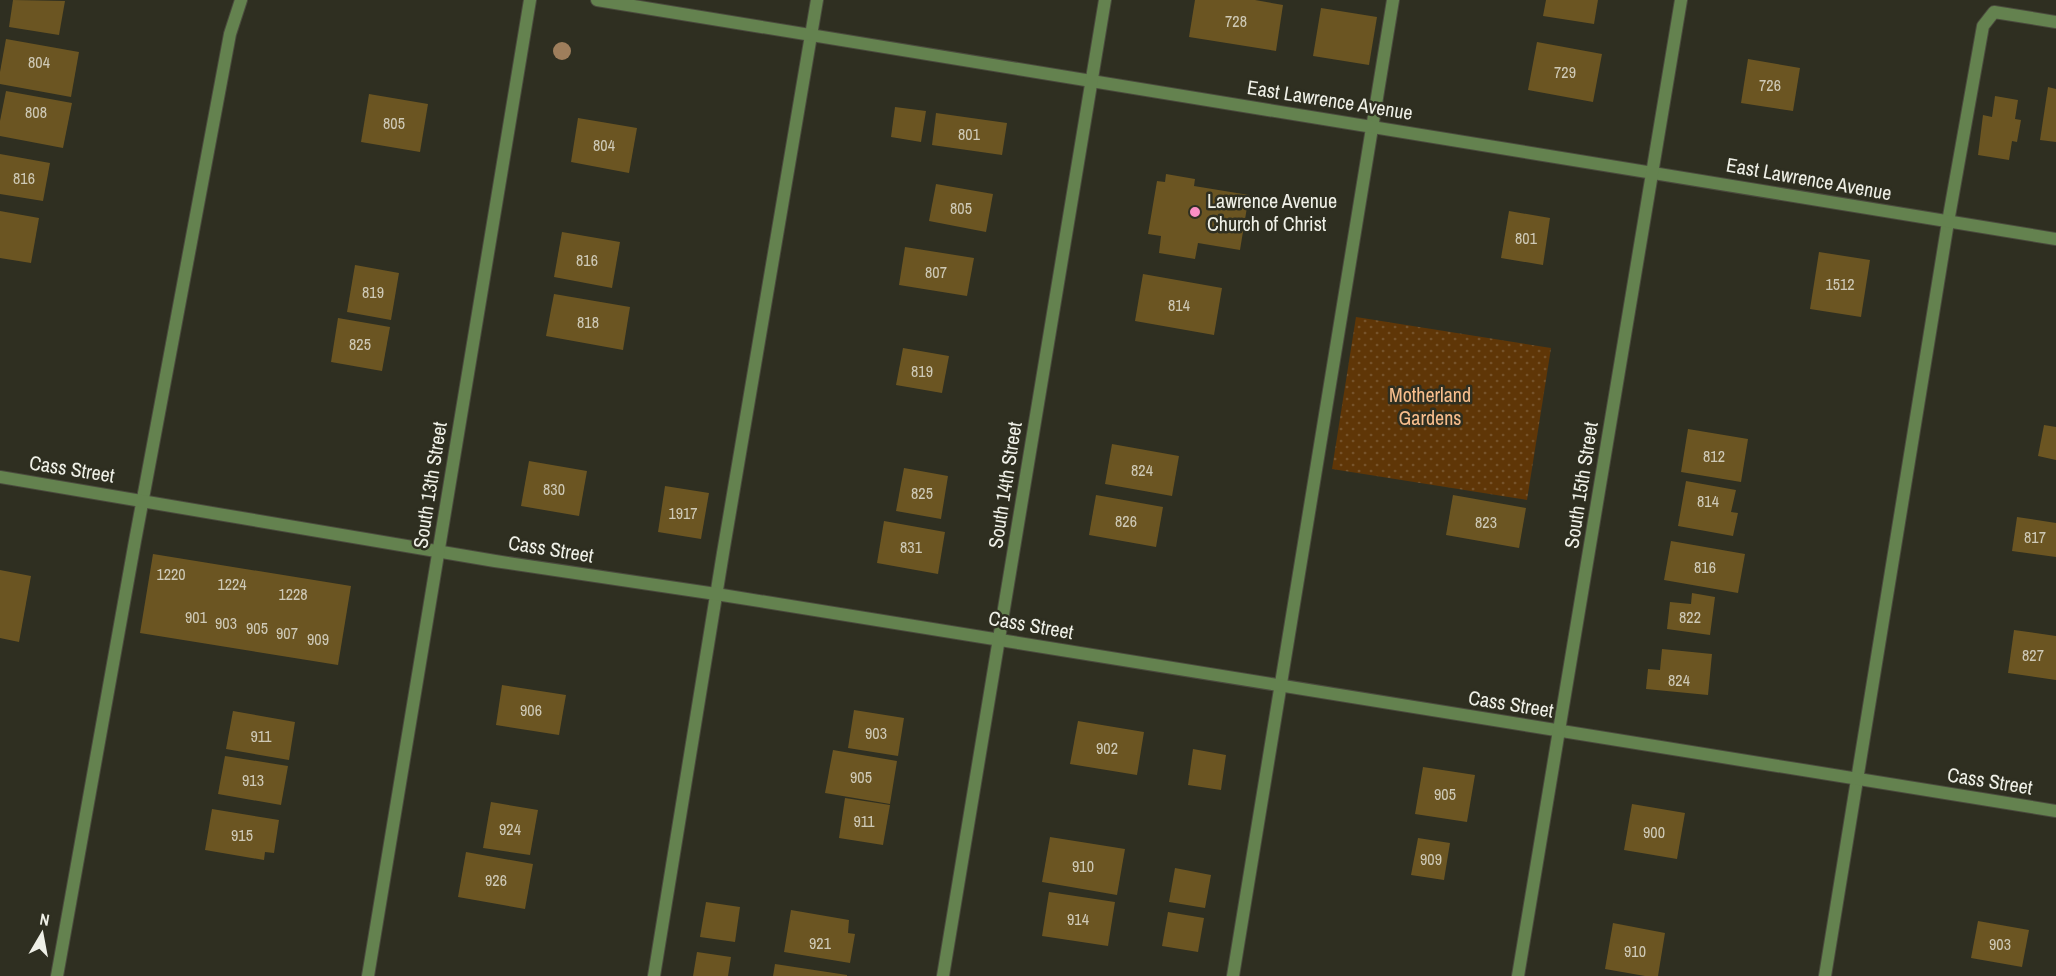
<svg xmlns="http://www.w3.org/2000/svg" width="2056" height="976" font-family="'Archivo Narrow',sans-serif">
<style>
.garden{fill:url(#garden-dots)}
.building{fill:#6b5522}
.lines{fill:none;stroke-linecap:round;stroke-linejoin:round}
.lane-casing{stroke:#4a4a3d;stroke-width:14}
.street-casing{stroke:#4a4a3d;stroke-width:14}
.lane{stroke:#64824f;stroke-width:12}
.street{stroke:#64824f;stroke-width:12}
.tree{fill:#9e7e5c}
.poi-dot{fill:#fb8fc4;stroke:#2f2f21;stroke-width:2}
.labels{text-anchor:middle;stroke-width:5;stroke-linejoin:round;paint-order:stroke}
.number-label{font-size:16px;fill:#cec9b6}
.street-label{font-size:20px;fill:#eff0e7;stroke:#2f2f21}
.poi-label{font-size:20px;fill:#eff0e7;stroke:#2f2f21;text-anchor:start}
.park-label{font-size:20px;fill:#f8be8d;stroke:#2f2f21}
</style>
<defs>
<pattern id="garden-dots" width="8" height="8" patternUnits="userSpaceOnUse" patternTransform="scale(1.5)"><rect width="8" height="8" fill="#5f3607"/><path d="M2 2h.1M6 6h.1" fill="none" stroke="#76532b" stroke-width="1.8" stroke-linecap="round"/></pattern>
</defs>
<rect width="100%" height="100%" fill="#2f2f21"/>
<polygon class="garden" points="1356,317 1551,348 1527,500 1332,469"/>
<g class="building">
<polygon points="13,0 65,1 59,35 9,27"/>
<polygon points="1195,0 1255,0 1283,5 1276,51 1189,37"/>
<polygon points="1546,0 1598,0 1594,24 1543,16"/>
<polygon points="1321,8 1377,17 1369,65 1313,56"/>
<polygon points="6,39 79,52 71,97 0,84 0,72"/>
<polygon points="1537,42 1602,54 1593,102 1528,90"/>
<polygon points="1748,59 1800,68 1793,111 1741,103"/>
<polygon points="2048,87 2056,89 2056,142 2040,140"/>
<polygon points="6,91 72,103 63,148 0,136 0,121"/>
<polygon points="369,94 428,104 420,152 361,142"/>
<polygon points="1995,96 2018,100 2015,119 2021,120 2017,142 2012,141 2009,160 1978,155 1983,115 1992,117"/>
<polygon points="895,107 926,111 921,142 891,137"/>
<polygon points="936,113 1007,123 1002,155 932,145"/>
<polygon points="578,118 637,128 629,173 571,162"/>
<polygon points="0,154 50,163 43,201 0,194"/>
<polygon points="1166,174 1195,179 1194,186 1249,195 1240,250 1198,243 1195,259 1159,253 1161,236 1148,234 1157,181 1165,182"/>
<polygon points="936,184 993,194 986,232 929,221"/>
<polygon points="0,211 39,218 31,263 0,258"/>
<polygon points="1509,211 1550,218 1543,265 1501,258"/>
<polygon points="562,232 620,242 612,288 554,277"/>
<polygon points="905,247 974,258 967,296 899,285"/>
<polygon points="1819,252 1870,260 1861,317 1810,309"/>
<polygon points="355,265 399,273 391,320 347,312"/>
<polygon points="1143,274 1222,288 1214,335 1135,321"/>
<polygon points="554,294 630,307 623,350 546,336"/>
<polygon points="338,318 390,327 382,371 331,362"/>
<polygon points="903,348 949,356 942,393 896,385"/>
<polygon points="2044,425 2056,427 2056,460 2038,456"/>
<polygon points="1688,429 1748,439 1741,482 1681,472"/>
<polygon points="1112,444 1179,456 1172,496 1105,484"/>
<polygon points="529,461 587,471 579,516 521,506"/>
<polygon points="904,468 948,476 941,519 896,511"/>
<polygon points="1686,481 1736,490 1731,512 1738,513 1733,536 1678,526"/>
<polygon points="665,486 709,493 701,539 658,532"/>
<polygon points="1096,495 1163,507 1156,547 1089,535"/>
<polygon points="1453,495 1526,508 1519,548 1446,535"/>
<polygon points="2017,517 2056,523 2056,557 2012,551"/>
<polygon points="884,521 945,532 938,574 877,563"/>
<polygon points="1671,541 1745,554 1738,593 1664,580"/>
<polygon points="153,554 351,586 338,665 140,633"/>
<polygon points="0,570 31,576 19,642 0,638"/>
<polygon points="1692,593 1715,597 1710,635 1667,629 1670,602 1691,604"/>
<polygon points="2014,630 2056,636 2056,680 2008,673"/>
<polygon points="1662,649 1712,654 1708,695 1646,689 1648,669 1660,670"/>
<polygon points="502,685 566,695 559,735 496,725"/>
<polygon points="854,710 904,718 898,756 848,748"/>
<polygon points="233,711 295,722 289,760 226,749"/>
<polygon points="1078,721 1144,732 1137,775 1070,764"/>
<polygon points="1193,749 1226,755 1221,790 1188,785"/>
<polygon points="833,750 897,761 890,804 825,793"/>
<polygon points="225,756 288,766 281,805 218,794"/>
<polygon points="1423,767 1475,775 1467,822 1415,814"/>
<polygon points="845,798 890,805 883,845 839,838"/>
<polygon points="491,802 538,810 530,855 483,848"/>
<polygon points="1632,804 1685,813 1677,859 1624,850"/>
<polygon points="212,809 279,820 274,853 265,852 264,860 205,850"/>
<polygon points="1050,837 1125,849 1117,895 1042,882"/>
<polygon points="1418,838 1450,843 1444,880 1411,875"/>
<polygon points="466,852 533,864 525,909 458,897"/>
<polygon points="1175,868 1211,875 1205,908 1169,902"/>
<polygon points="1049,892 1115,902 1108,946 1042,936"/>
<polygon points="706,902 740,907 735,942 700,937"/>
<polygon points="791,910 849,920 848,933 855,934 850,963 784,952"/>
<polygon points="1168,912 1204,918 1198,952 1162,946"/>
<polygon points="1978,921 2029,930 2022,967 1971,958"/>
<polygon points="1613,923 1665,933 1658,976 1645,976 1605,969"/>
<polygon points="697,952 731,957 728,976 693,976"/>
<polygon points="775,964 847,975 847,976 773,976"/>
</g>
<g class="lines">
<g class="lane-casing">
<g id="lane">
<polyline points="57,976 135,541 230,34 241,0"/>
<polyline points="654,976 723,553 817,0"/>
<polyline points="1233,976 1393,0"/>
<polyline points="1825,976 1948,222 1983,26 1994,12 2056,22"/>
</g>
</g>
<g class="street-casing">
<g id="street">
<polyline points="597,0 2056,239"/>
<polyline points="0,477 495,561 716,594 2056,811"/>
<polyline points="368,976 530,0"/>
<polyline points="943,976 1105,0"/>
<polyline points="1518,976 1681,0"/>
</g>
</g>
<use href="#lane" class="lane"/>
<use href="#street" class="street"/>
</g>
<circle class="tree" cx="562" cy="51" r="9"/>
<circle class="poi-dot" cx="1195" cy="212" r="6"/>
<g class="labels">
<g class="number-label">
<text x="1236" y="27">728</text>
<text x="39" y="68">804</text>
<text x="1565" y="78">729</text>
<text x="1770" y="91">726</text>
<text x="36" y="118">808</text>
<text x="394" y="129">805</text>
<text x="969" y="140">801</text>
<text x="604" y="151">804</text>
<text x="24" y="184">816</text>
<text x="961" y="214">805</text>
<text x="1526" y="244">801</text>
<text x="587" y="266">816</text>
<text x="936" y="278">807</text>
<text x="1840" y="290">1512</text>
<text x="373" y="298">819</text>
<text x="1179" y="311">814</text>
<text x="588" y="328">818</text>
<text x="360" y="350">825</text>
<text x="922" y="377">819</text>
<text x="1714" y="462">812</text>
<text x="1142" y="476">824</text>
<text x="554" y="495">830</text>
<text x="922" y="499">825</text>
<text x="1708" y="507">814</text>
<text x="683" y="519">1917</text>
<text x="1126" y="527">826</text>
<text x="1486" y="528">823</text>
<text x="2035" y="543">817</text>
<text x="911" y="553">831</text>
<text x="1705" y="573">816</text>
<text x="171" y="580">1220</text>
<text x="232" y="590">1224</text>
<text x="293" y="600">1228</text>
<text x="196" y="623">901</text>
<text x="1690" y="623">822</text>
<text x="226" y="629">903</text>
<text x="257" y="634">905</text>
<text x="287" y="639">907</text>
<text x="318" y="645">909</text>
<text x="2033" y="661">827</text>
<text x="1679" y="686">824</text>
<text x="531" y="716">906</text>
<text x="876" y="739">903</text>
<text x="261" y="742">911</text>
<text x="1107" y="754">902</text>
<text x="861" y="783">905</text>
<text x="253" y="786">913</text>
<text x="1445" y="800">905</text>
<text x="864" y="827">911</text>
<text x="510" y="835">924</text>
<text x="1654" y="838">900</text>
<text x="242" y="841">915</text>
<text x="1431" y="865">909</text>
<text x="1083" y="872">910</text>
<text x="496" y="886">926</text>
<text x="1078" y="925">914</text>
<text x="820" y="949">921</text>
<text x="2000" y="950">903</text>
<text x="1635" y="957">910</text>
</g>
<g class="street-label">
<text transform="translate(1330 100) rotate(9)" y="7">East Lawrence Avenue</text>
<text transform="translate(1809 179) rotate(10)" y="7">East Lawrence Avenue</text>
<text transform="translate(72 469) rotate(9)" y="7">Cass Street</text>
<text transform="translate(430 485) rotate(-81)" y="7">South 13th Street</text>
<text transform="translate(1005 485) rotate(-81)" y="7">South 14th Street</text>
<text transform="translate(1581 485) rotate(-81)" y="7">South 15th Street</text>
<text transform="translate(551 549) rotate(9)" y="7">Cass Street</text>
<text transform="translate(1031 625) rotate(10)" y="7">Cass Street</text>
<text transform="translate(1511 704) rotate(9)" y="7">Cass Street</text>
<text transform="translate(1990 781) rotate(9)" y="7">Cass Street</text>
</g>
<g class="poi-label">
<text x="1207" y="208">Lawrence Avenue<tspan x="1207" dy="23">Church of Christ</tspan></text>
</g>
<g class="park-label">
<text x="1430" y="402">Motherland<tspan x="1430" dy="23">Gardens</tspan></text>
</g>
</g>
<g transform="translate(42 934) rotate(10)" stroke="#2f2f21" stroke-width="4.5" paint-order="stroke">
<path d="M0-4.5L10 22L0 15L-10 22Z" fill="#eff0e7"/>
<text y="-9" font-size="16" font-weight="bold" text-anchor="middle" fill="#eff0e7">N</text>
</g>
</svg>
